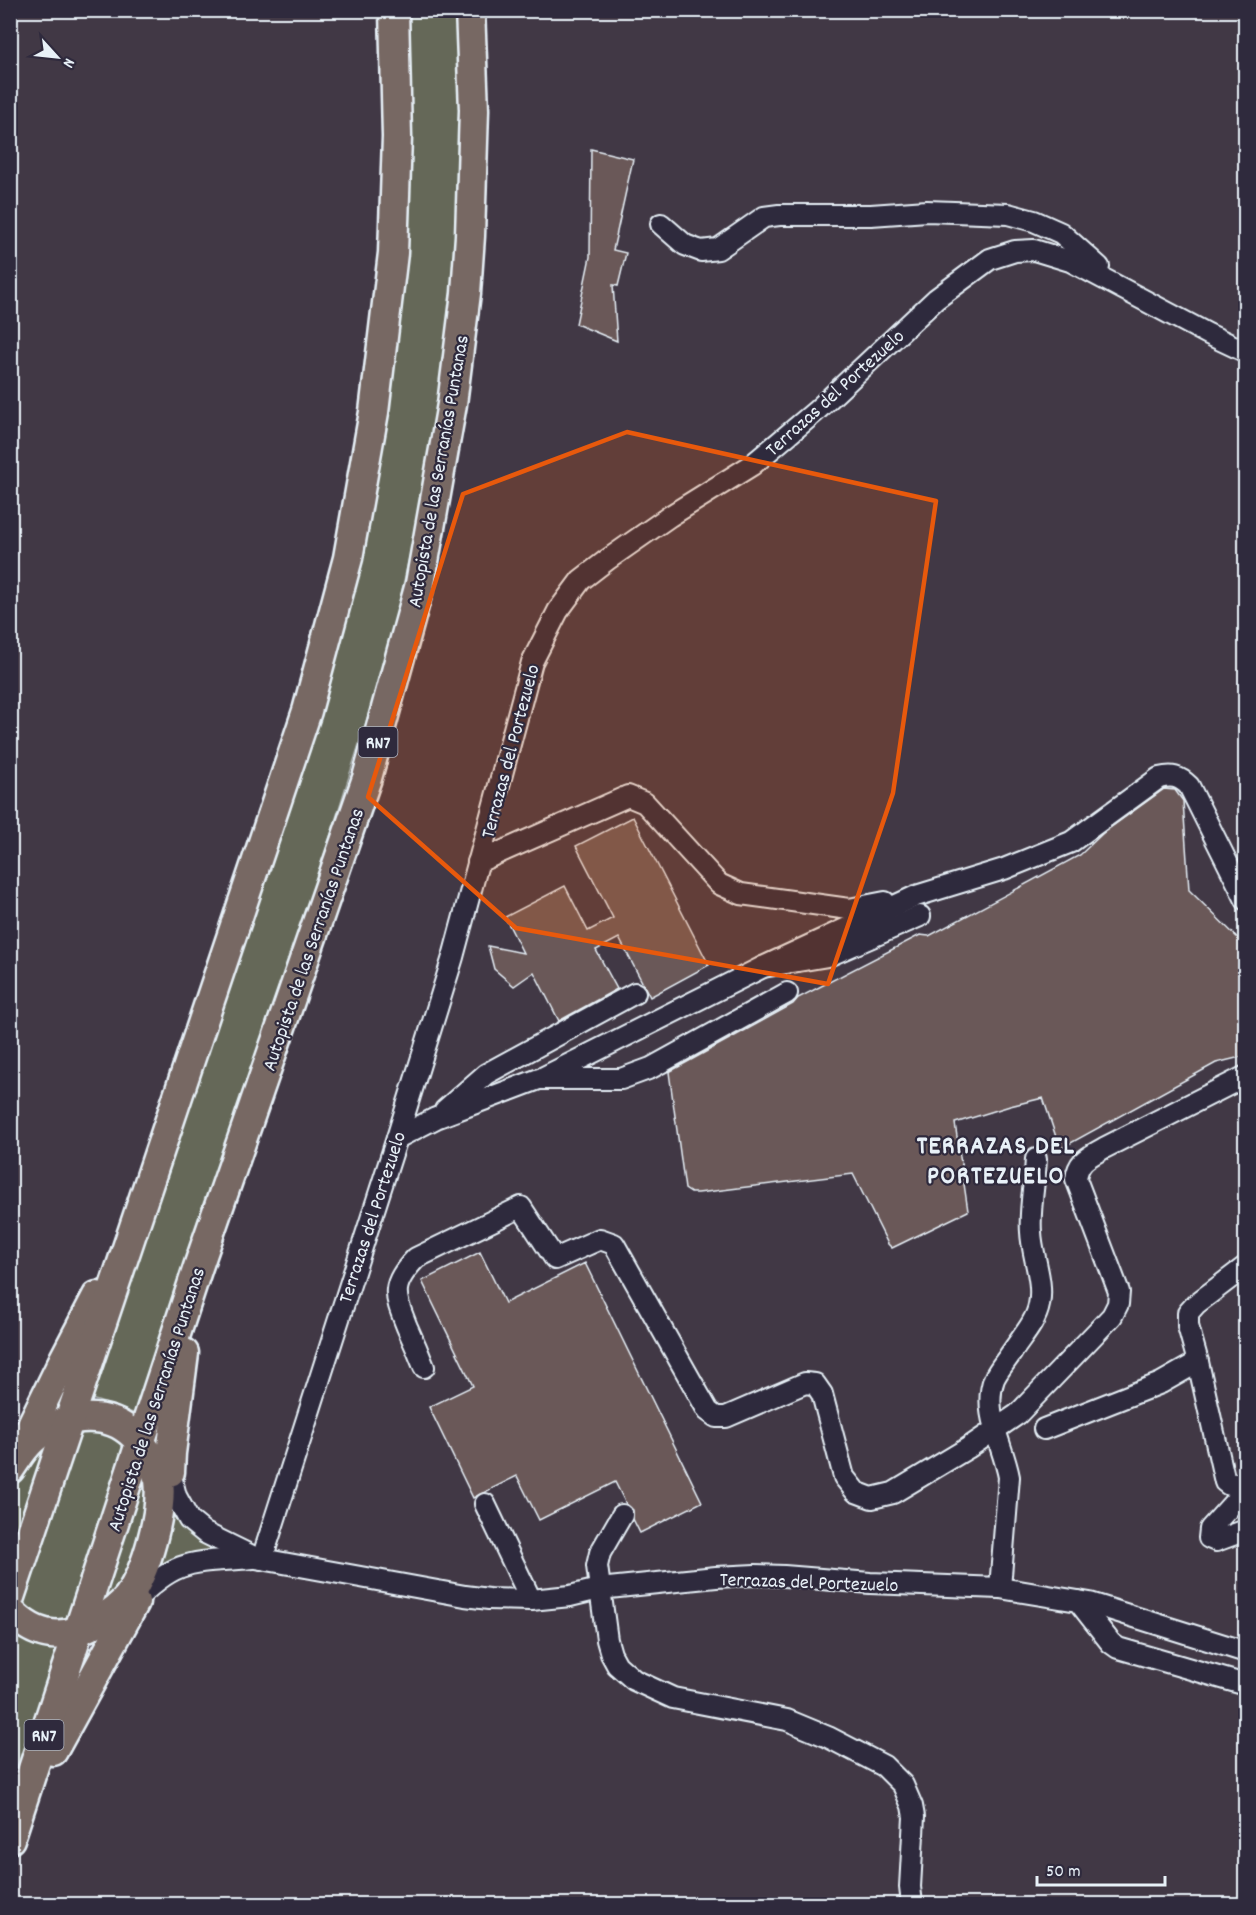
<svg xmlns="http://www.w3.org/2000/svg" width="1256" height="1915" font-family="Dekko,sans-serif">
<style>
.green{fill:#656759;stroke:#a6aca8;stroke-width:1.5}
.building{fill:#6b5959;stroke:#e8f1f8;stroke-width:1.5}
.lines{fill:none;stroke-linecap:round;stroke-linejoin:round}
.minor-casing{stroke:#e8f1f8;stroke-width:24}
.highway-casing{stroke:#e8f1f8;stroke-width:33}
.minor{stroke:#2f2a3d;stroke-width:20}
.highway{stroke:#776864;stroke-width:28}
.marked{fill:#e8590c;fill-opacity:0.2;stroke:#e8590c;stroke-width:4.5;stroke-linejoin:round}
.labels{text-anchor:middle;stroke-width:4.5;stroke-linejoin:round;paint-order:stroke}
.shield{fill:#2f2a3d;stroke:#b0b5c0;stroke-width:1.5}
.shield-label{font-size:18px;font-weight:bold;fill:#e8f1f8}
.street-label{font-size:20px;fill:#e8f1f8;stroke:#2f2a3d}
.district-label{font-size:26px;font-weight:bold;letter-spacing:1.5px;fill:#e8f1f8;stroke:#2f2a3d}
</style>
<rect width="100%" height="100%" fill="#413845"/>
<filter id="ink" filterUnits="userSpaceOnUse"><feTurbulence type="fractalNoise" baseFrequency=".0167" numOctaves="2"/><feDisplacementMap in="SourceGraphic" scale="12" xChannelSelector="R" yChannelSelector="G"/><feConvolveMatrix kernelMatrix="1 2 1 2 8 2 1 2 1" color-interpolation-filters="sRGB"/></filter>
<g filter="url(#ink)">
<g class="green">
<polygon points="404,11 458,11 461,64 456,305 426,480 390,645 331,834 139,1415 86,1397 278,840 393,369 411,162"/>
<polygon points="96,1427 130,1446 70,1625 61,1626 17,1606 76,1429"/>
<polygon points="52,1436 11,1564 11,1484 16,1474"/>
<polygon points="143,1469 150,1485 132,1571 95,1614"/>
<polygon points="167,1495 218,1546 215,1556 150,1572"/>
<polygon points="10,1626 64,1643 11,1804"/>
</g>
<g class="building">
<polygon points="591,149 633,159 613,250 626,253 618,286 613,285 617,341 576,324 590,257"/>
<polygon points="1164,789 1175,790 1183,801 1189,890 1245,945 1245,1056 1216,1063 1060,1149 1043,1098 1010,1106 955,1123 968,1211 892,1248 888,1244 853,1174 698,1193 691,1193 685,1189 669,1072 793,1004 798,998 920,935 929,936 1080,855 1103,833"/>
<polygon points="633,817 709,965 650,997 619,938 596,950 617,989 559,1021 534,972 514,986 494,969 488,946 523,953 505,917 565,886 588,931 613,918 576,846"/>
<polygon points="480,1252 505,1303 585,1263 702,1502 640,1533 633,1519 633,1510 626,1504 615,1482 539,1520 517,1476 473,1498 429,1407 473,1386 422,1281"/>
</g>
<g class="lines">
<g class="minor-casing">
<g id="minor">
<polyline points="661,224 685,245 701,251 718,249 764,217 779,215 871,215 927,211 1008,214 1034,221 1061,233 1099,267"/>
<polyline points="478,862 628,796 645,803 719,884 741,894 849,909 885,902"/>
<path d="M763,967L916,896L1004,869L1071,842L1159,778C1172,775 1179,776 1189,786L1246,900"/>
<polyline points="544,1077 763,967 828,956 920,916"/>
<polyline points="445,1110 486,1074 635,993"/>
<polyline points="397,1138 436,1118 539,1079 621,1079 651,1068 787,993"/>
<polyline points="1246,1266 1196,1304 1188,1313 1188,1326 1198,1362 1225,1482 1229,1485 1242,1483 1246,1486"/>
<path d="M424,1367C419,1354 413,1340 407,1327C394,1294 390,1286 416,1258L521,1207L555,1259L600,1239L614,1244L708,1411L716,1417H726L805,1383L815,1384L822,1394L844,1477L856,1492L872,1498L893,1493L968,1448L1018,1414L1112,1316L1118,1304L1119,1292L1076,1179C1078,1160 1089,1157 1104,1148L1246,1076"/>
<polyline points="1044,1429 1161,1383 1198,1362"/>
<polyline points="170,1472 176,1496 189,1520 205,1533 256,1558 465,1596 489,1599 531,1600 570,1596 599,1589 716,1577 755,1575 784,1576 870,1583 1000,1588 1090,1603 1246,1652"/>
<polyline points="1246,1489 1210,1529 1209,1538 1216,1541 1246,1530"/>
<polyline points="485,1504 531,1600"/>
<polyline points="622,1515 600,1553 597,1566 607,1640 611,1654 617,1665 634,1680 673,1698 787,1720 828,1737 884,1766 903,1785 912,1806 914,1817 910,1887 912,1904"/>
<polyline points="262,1559 397,1138 453,957 532,662 558,611 581,580 607,560 670,516 752,465 815,412 936,299 990,259 1015,251 1034,250 1070,261 1208,334 1246,352"/>
<path d="M1000,1588L1009,1477C1003,1445 982,1412 994,1379C998,1370 1006,1361 1012,1352C1021,1338 1036,1322 1039,1305C1044,1281 1032,1256 1031,1232C1029,1209 1035,1182 1036,1159"/>
<path d="M135,1601C178,1556 196,1563 253,1558"/>
<polyline points="1078,1601 1111,1643 1118,1648 1246,1685"/>
</g>
</g>
<g class="highway-casing">
<g id="highway">
<polyline points="22,1445 64,1359 97,1296"/>
<path d="M10,1469C17,1459 23,1448 32,1440C48,1425 73,1416 95,1418C112,1419 127,1427 138,1440C149,1452 156,1464 159,1480C163,1512 147,1570 128,1597C120,1607 110,1614 100,1620C66,1641 38,1640 10,1611"/>
<polyline points="157,1474 170,1472 171,1453 184,1353"/>
<polyline points="10,1597 307,711 348,558 374,412 393,253 397,137 394,10"/>
<polyline points="53,1751 135,1602"/>
<polyline points="10,1839 198,1267 367,778 420,584 452,404 466,293 470,236 474,110 470,10"/>
</g>
</g>
<use href="#minor" class="minor"/>
<use href="#highway" class="highway"/>
</g>
</g>
<path class="marked" d="M627,432L936,501L893,793L828,984L516,928L368,797L463,494Z"/>
<g class="labels">
<g class="shield">
<rect x="358.5" y="727" width="39" height="30" rx="4.5"/>
<rect x="24.5" y="1720" width="39" height="30" rx="4.5"/>
</g>
<g class="shield-label">
<text x="378" y="748">RN7</text>
<text x="44" y="1741">RN7</text>
</g>
<g class="street-label">
<text transform="translate(834 392) rotate(-42)" y="7">Terrazas del Portezuelo</text>
<text transform="translate(437 471) rotate(-80)" y="7">Autopista de las Serranías Puntanas</text>
<text transform="translate(509 751) rotate(-75)" y="7">Terrazas del Portezuelo</text>
<text transform="translate(312 939) rotate(-71)" y="7">Autopista de las Serranías Puntanas</text>
<text transform="translate(371 1217) rotate(-72)" y="7">Terrazas del Portezuelo</text>
<text transform="translate(155 1399) rotate(-72)" y="7">Autopista de las Serranías Puntanas</text>
<text transform="translate(809 1581) rotate(2)" y="7">Terrazas del Portezuelo</text>
</g>
<g class="district-label">
<text x="996" y="1153">TERRAZAS DEL<tspan x="996" dy="30">PORTEZUELO</tspan></text>
</g>
</g>
<rect width="1256" height="1915" fill="none" stroke="#2f2a3d" stroke-width="36"/>
<rect x="18" y="18" width="1220" height="1879" fill="none" stroke="#e8f1f8" stroke-width="2" filter="url(#ink)"/>
<g transform="translate(57 57) rotate(117)" stroke="#2f2a3d" stroke-width="4.5" paint-order="stroke">
<path d="M0-4.5L10 22L0 15L-10 22Z" fill="#e8f1f8"/>
<text y="-9" font-size="16" font-weight="bold" text-anchor="middle" fill="#e8f1f8">N</text>
</g>
<path d="M1037 1876v9h128v-9" fill="none" stroke="#e8f1f8" stroke-width="3"/>
<text x="1046" y="1876" font-size="18" fill="#e8f1f8" stroke="#2f2a3d" stroke-width="4.5" paint-order="stroke">50 m</text>
</svg>
